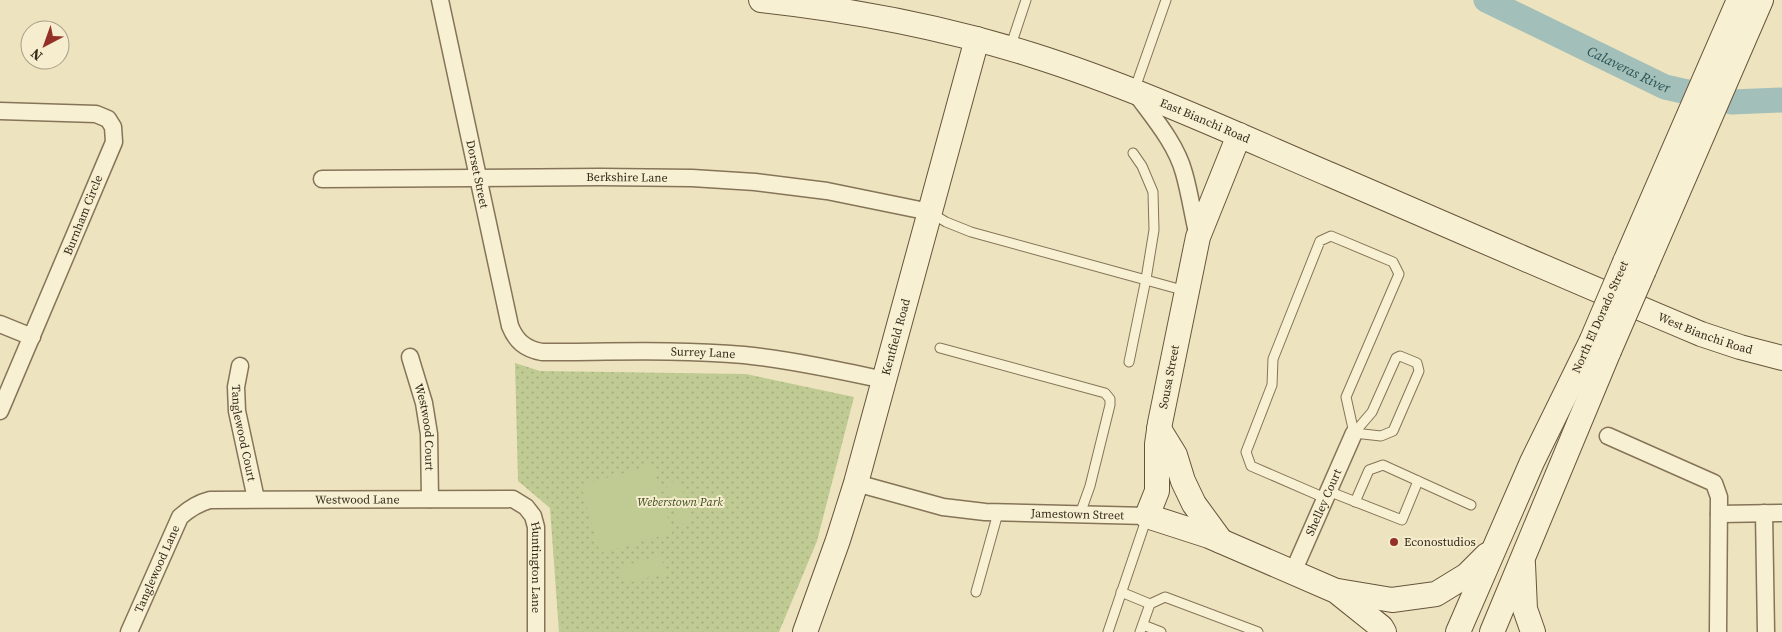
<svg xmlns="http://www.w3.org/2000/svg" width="1782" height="632" font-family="'Source Serif 4',serif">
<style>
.green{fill:url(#green-dots)}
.pitch{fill:#bfcb93}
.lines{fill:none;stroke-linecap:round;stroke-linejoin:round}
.river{stroke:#a2bfb9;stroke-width:25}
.lane-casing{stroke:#857458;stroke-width:11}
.street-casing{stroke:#857458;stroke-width:19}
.secondary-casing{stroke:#67553b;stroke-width:26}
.lane{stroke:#f8f0d2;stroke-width:9}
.street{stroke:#f8f0d2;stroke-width:16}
.secondary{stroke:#f8f0d2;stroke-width:24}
.secondary-bridge-casing{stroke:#67553b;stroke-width:26;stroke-linecap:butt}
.secondary-bridge{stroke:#f8f0d2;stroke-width:24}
.poi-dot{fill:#933128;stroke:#f5edce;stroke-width:2}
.labels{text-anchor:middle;stroke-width:4;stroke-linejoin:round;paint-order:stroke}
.street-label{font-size:12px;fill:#352a1c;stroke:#f5edce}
.park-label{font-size:12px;font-style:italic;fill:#415123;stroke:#f5edce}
.poi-label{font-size:12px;fill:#352a1c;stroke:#f5edce;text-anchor:start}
.water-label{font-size:14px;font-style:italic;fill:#2b5455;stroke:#f5edce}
</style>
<defs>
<pattern id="green-dots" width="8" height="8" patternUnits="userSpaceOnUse" patternTransform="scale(1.25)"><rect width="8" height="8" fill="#bfcb93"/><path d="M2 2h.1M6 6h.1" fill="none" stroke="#a5ae7e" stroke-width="1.8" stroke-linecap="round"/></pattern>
</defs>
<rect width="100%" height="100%" fill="#ede3bf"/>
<polygon class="green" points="515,363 540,371 746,374 854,397 817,541 779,632 559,632 550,508 518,481"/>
<g class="pitch">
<polygon points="653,465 672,533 600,553 581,485"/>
<polygon points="679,480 691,521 678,525 666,484"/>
<polygon points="661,555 665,573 625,584 620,567"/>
</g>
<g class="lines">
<path class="river" id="s1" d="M1486,0L1665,87L1732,102L1782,100"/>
<g class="lane-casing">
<g id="lane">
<polyline points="1010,48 1026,0"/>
<polyline points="1134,91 1166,0"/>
<polyline points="931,213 946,222 971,232 1186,291"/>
<polyline points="940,348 1105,393 1110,399 1110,405 1090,486 1080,514"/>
<polygon points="1400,356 1417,363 1419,371 1393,431 1381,436 1354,433 1372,412 1396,358"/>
<polyline points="1129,362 1146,279 1154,230 1153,192 1142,166 1133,153"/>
<polyline points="1328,491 1402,520 1418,481"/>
<polyline points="1325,498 1251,466 1246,452 1272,385 1273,359 1320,241 1331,236 1393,262 1399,274 1346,397 1354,433"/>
<polyline points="1355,502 1369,470 1383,465 1471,505"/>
<polyline points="976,592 998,513"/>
<polyline points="1121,592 1150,604"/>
<polyline points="1143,625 1161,632"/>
<polyline points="1108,632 1147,517"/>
<polyline points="1140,632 1150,604 1165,597 1258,632"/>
</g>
</g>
<g class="street-casing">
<g id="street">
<path id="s2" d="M440,0L510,326C516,341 525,349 542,352C609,352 677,349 744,355C791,360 838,370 884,380"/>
<path d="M1134,91C1152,116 1176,143 1184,173C1190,194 1193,216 1198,237"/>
<polyline points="0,111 96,114 108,119 113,127 114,142 0,411"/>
<path id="s3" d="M322,179L600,177L692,178L755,182L827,191L930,212"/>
<polyline points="0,324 32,337"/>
<path id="s4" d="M410,357L424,403L429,434L430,499"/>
<path id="s5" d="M240,366L236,387L237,411L256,499"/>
<polyline points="1608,436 1714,483 1719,497 1718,632"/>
<path id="s6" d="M856,483L943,507L985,512L1147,516"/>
<polyline points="1764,513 1766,632"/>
<polyline points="1719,514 1782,513"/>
<path id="s7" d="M1293,572L1354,433"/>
<path id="s8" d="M129,632L180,517C190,508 198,503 210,500L513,499L526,507L533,516L536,527V632"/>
</g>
</g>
<g class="secondary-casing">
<g id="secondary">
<path id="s9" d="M761,0C853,10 943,27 1032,55C1134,87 1233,133 1331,175C1454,228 1577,282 1701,334L1740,347L1782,358"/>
<polyline points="1239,135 1198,237 1160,423 1157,444 1157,491 1147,516 1209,536 1336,591 1381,627 1384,632"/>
<polyline points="1625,262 1739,0"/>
<polyline points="1644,270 1761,0"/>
<polyline points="1159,429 1175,455 1183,481 1194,504 1221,541"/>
<polyline points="1523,564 1525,609 1533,632"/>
<polyline points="1338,591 1392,600 1436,594 1467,575 1487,555"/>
<path id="s10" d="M805,632L838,540L856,483L977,39"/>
<polyline points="1458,632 1532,462 1591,342"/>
<polyline points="1492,632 1609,351"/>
</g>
</g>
<use href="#lane" class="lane"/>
<use href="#street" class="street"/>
<use href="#secondary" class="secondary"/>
<g class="secondary-bridge-casing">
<g id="secondary-bridge">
<polyline points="1591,342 1625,262"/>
<polyline points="1609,351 1644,270"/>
</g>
</g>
<use href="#secondary-bridge" class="secondary-bridge"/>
</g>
<circle class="poi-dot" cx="1394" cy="542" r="5"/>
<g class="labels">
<g class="street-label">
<text dy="4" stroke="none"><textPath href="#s9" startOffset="462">East Bianchi Road</textPath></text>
<text dy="4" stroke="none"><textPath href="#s2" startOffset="178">Dorset Street</textPath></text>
<text dy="4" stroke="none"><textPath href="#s3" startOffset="305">Berkshire Lane</textPath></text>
<text transform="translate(83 215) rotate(-68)" y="4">Burnham Circle</text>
<text transform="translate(1600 317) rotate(-66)" y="4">North El Dorado Street</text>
<text dy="4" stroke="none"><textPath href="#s9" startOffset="1006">West Bianchi Road</textPath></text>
<text dy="4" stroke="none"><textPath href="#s10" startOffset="309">Kentfield Road</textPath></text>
<text dy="4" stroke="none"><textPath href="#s2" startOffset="538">Surrey Lane</textPath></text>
<text transform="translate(1169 377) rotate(-79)" y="4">Sousa Street</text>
<text dy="4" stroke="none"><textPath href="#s4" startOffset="72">Westwood Court</textPath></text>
<text dy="4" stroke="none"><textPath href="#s5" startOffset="68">Tanglewood Court</textPath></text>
<text dy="4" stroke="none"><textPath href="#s8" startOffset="308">Westwood Lane</textPath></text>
<text dy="4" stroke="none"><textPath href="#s7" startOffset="76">Shelley Court</textPath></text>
<text dy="4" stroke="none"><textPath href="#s6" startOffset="225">Jamestown Street</textPath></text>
<text dy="4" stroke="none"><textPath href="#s8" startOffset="542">Huntington Lane</textPath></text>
<text dy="4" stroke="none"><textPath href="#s8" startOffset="69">Tanglewood Lane</textPath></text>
</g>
<g class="park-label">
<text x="680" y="506">Weberstown Park</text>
</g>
<g class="poi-label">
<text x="1404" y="546">Econostudios</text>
</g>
<g class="water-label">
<text dy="5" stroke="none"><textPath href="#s1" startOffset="159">Calaveras River</textPath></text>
</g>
</g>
<g transform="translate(45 45) rotate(221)"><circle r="24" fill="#f5edce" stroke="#a89f87"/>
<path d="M0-4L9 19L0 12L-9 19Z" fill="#933128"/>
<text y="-8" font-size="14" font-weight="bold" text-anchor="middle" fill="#352a1c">N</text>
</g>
</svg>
